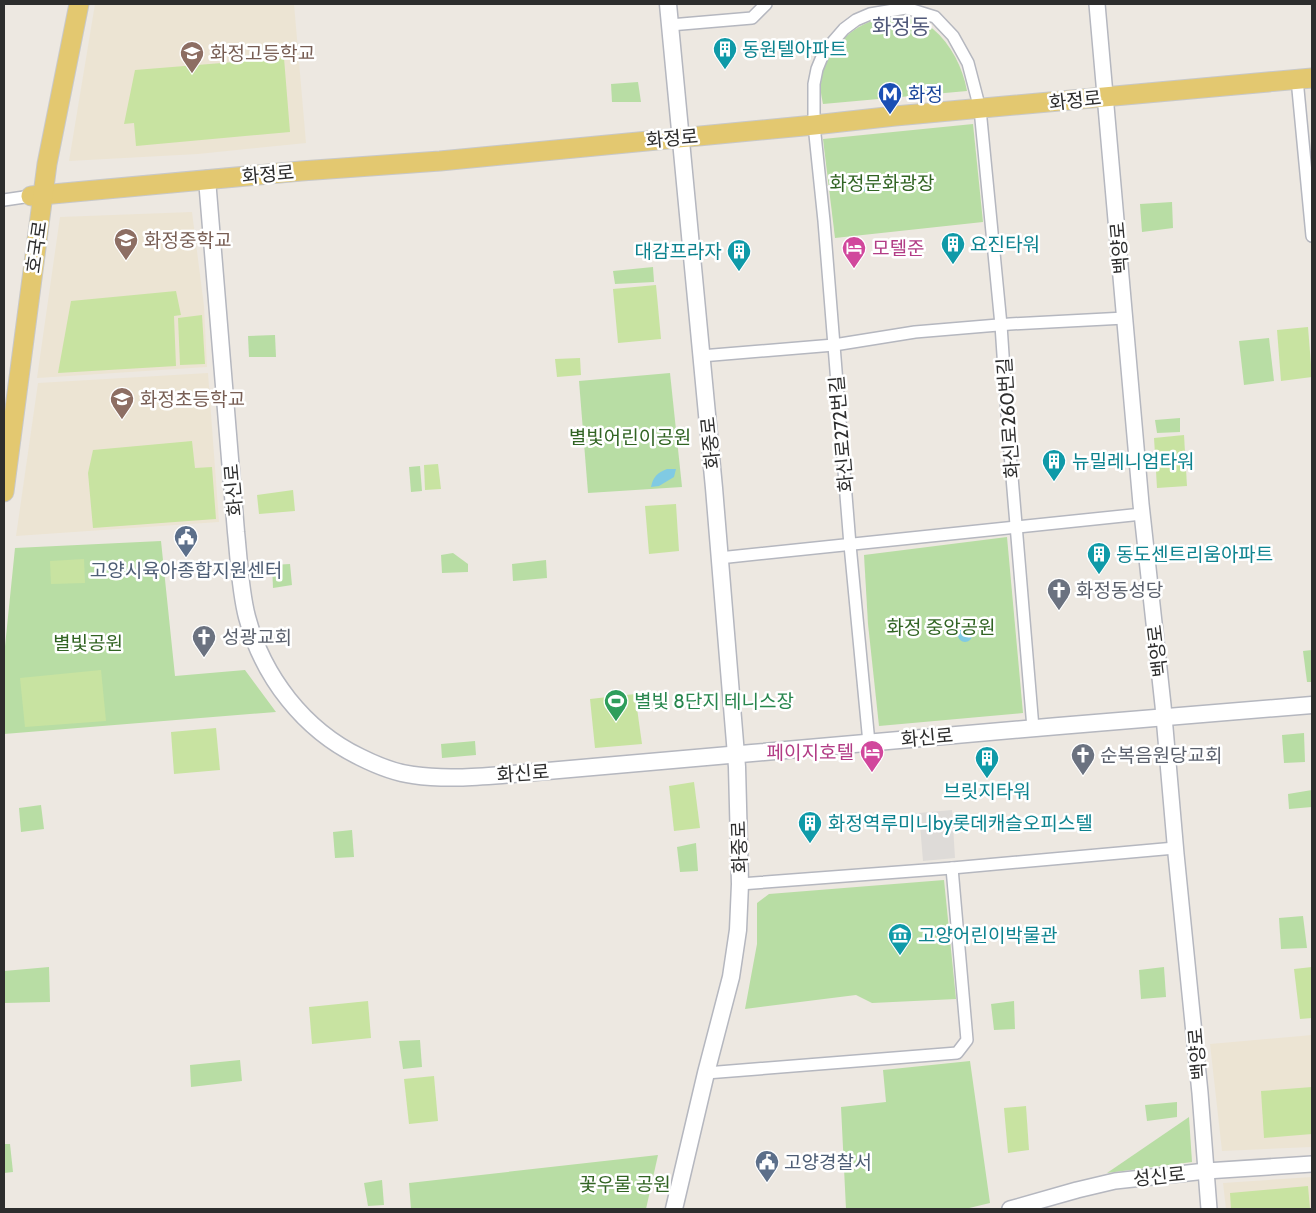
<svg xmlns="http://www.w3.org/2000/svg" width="1316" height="1213" font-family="Cabin,'Noto Sans KR',sans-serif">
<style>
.education{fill:#ece4d3}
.green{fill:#b8dda4}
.pitch{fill:#c8e3a1}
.plaza{fill:#dedbd8}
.water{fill:#80cae3}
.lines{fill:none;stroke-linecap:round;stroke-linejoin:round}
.minor-casing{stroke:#b5b7bf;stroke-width:14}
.tertiary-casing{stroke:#b5b7bf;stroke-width:18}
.secondary-casing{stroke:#b5b7bf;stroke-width:19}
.primary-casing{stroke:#c8c8c8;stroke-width:21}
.minor{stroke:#fff;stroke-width:11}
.tertiary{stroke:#fff;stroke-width:15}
.secondary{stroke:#fff;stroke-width:16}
.primary{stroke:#e3c870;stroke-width:19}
.labels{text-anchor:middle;stroke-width:5;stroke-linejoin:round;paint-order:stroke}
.culture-label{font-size:19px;fill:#0d838f;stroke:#fff;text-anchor:start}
.education-label{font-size:19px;fill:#785e54;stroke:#fff;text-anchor:start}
.transit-label{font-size:19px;fill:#164399;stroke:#fff;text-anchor:start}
.street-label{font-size:19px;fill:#2d2d2d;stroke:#fff}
.park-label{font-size:19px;fill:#316423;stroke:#fff}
.hotel-label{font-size:19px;fill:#b23c85;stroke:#fff;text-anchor:start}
.service-label{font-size:19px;fill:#4e5e75;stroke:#fff}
.worship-label{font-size:19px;fill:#5b616d;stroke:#fff;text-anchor:start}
.leisure-label{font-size:19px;fill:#27864d;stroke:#fff;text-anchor:start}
.quarter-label{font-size:21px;fill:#51597a;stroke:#fff}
</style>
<rect width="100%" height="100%" fill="#ede8e1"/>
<g class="education">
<polygon points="95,4 294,4 306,143 198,154 69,161"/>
<polygon points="192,212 204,306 207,367 37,378 60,217"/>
<polygon points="208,373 219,522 16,536 38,383"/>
<polygon points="1312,1035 1312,1147 1222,1151 1210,1044"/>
<polygon points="1312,1177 1312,1209 1226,1209 1223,1183"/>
</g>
<g class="green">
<path d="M907,18C915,21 927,23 933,29C951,44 963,68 967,91L823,104C822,98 820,91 821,84C822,57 847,29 872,21C883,18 896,18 907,18Z"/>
<polygon points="638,82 641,102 612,102 611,84"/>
<polygon points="973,124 983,222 835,238 823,139"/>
<polygon points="1172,202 1173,228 1142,232 1140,204"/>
<polygon points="653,267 654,282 615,284 613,271"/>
<polygon points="275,335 276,357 249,357 248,336"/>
<polygon points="1269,338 1274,381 1244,385 1239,341"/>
<polygon points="670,373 682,487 588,493 579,381"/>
<polygon points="1180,418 1180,432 1157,433 1155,420"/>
<polygon points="420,466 422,491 411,492 409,467"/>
<polygon points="1007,537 1023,713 879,726 868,624 864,555"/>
<polygon points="161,541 175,676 245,670 276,712 4,734 4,656 15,548"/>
<polygon points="453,553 468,564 468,572 442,573 441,555"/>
<polygon points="546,560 547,578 513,581 512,564"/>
<polygon points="290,564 292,585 273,588 272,565"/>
<polygon points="1312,650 1312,682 1307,682 1303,651"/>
<polygon points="1304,733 1305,762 1284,763 1282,735"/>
<polygon points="475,741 476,755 442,758 441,744"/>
<polygon points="1312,790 1312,807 1289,809 1288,794"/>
<polygon points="41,805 44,829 21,832 19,808"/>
<polygon points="352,830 354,857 335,858 333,832"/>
<polygon points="696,843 698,871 680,872 677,847"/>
<polygon points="944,880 956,999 872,1003 856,995 745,1009 757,944 757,903 769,894"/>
<polygon points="1303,916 1307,948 1281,949 1279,918"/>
<polygon points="49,967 50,1002 4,1003 4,971"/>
<polygon points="1164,967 1166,997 1141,999 1139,970"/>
<polygon points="1014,1001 1015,1029 994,1030 991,1004"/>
<polygon points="420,1040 422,1067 403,1069 399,1041"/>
<polygon points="240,1060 242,1081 191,1087 190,1065"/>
<polygon points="970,1061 990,1203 965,1209 846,1209 841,1107 886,1102 883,1070"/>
<polygon points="1177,1102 1177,1117 1147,1121 1145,1105"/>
<polygon points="1189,1117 1192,1162 1107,1173"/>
<polygon points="4,1144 10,1144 13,1172 4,1173"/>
<polygon points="658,1155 646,1209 411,1209 409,1183"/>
<polygon points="382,1180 384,1205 368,1206 364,1183"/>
</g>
<g class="pitch">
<polygon points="284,58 290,132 136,146 134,123 124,124 135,70"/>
<polygon points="656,285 661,339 618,343 613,289"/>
<polygon points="176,291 181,315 174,316 176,366 58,373 71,301"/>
<polygon points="202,315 205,364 180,365 178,318"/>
<polygon points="1308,327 1312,377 1281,381 1277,330"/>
<polygon points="580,358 581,375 557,377 555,359"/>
<polygon points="1184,435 1187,486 1157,488 1154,438"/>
<polygon points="192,441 195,468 212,467 216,519 93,528 88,473 93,450"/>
<polygon points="438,464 441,489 425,490 424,465"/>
<polygon points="293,490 295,511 259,514 257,495"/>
<polygon points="676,504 679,551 649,554 645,506"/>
<polygon points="84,559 85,583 51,584 50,561"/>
<polygon points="101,670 106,721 25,727 20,678"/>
<polygon points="635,694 642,744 595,748 590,699"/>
<polygon points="216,728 220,770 174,774 171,732"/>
<polygon points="694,782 700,828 674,831 669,786"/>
<polygon points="1312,967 1312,1018 1300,1019 1294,969"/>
<polygon points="368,1001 371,1038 312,1044 309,1007"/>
<polygon points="434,1076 438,1121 409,1124 404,1079"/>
<polygon points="1312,1087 1312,1134 1264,1138 1261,1091"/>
<polygon points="1026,1106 1029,1150 1008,1153 1004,1108"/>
<polygon points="1308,1186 1310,1209 1231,1209 1230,1193"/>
</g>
<polygon class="plaza" points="952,810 955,858 923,861 919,813"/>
<g class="water">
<circle cx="861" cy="184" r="8"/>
<path d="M667,469H676L674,477L659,486L651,487C653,477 657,473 667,469Z"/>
<circle cx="965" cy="635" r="7"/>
</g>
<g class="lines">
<g class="minor-casing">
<g id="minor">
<polyline points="670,25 752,18 766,4"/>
<polyline points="1297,79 1312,236"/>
<polyline points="4,200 31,196"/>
<polyline points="701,356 834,345 915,332 1010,324 1125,318"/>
<polyline points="719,558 1142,514"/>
<polyline points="869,743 850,545 824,221 814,125 814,84 817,69 824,52 844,29 856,20 870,14 906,8 935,17 953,36 968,63 980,109 1001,325 1008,429 1033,728"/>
<polyline points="740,884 952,868 1175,848"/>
<polyline points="706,1073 957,1053 967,1040 952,868"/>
</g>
</g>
<g class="tertiary-casing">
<g id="tertiary">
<polyline points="1097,4 1141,504 1163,705 1176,854 1200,1093 1209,1209"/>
<polyline points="1010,1209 1077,1190 1115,1181 1206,1171 1312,1164"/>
</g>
</g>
<g class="secondary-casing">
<g id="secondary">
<polyline points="668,4 714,488 737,767 740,884 738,930 731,977 706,1073 674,1209"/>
<path d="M207,179L236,532C239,560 240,590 247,617C263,677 304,730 360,757C376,765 396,773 413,775C453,781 496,775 536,772C608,766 680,759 752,753C939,736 1125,720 1312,705"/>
</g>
</g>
<g class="primary-casing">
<g id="primary">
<polyline points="31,196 301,171 440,161 814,125 895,116 1312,78"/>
<polyline points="4,492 47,164 79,4"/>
</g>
</g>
<use href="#minor" class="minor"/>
<use href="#tertiary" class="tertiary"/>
<use href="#secondary" class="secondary"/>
<use href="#primary" class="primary"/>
</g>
<defs>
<g id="building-pin" transform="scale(1.25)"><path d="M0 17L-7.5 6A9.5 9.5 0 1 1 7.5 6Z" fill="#0f9aa8" stroke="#fff"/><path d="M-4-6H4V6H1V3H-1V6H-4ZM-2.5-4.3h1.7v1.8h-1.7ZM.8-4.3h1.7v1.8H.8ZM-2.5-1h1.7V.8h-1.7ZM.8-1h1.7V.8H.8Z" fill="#fff"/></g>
<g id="school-pin" transform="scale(1.25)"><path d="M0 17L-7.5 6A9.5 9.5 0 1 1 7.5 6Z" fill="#8d6e63" stroke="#fff"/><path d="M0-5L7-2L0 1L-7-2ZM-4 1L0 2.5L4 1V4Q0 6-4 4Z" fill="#fff"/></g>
<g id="metro-pin" transform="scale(1.25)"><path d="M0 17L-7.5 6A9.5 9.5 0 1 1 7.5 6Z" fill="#1a4fb4" stroke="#fff"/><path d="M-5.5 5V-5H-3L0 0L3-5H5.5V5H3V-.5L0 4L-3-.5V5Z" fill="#fff"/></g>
<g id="hotel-pin" transform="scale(1.25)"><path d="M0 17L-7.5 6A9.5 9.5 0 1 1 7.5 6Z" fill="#d1479c" stroke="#fff"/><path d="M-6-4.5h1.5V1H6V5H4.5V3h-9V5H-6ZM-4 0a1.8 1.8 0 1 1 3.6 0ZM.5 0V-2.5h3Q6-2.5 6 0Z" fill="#fff"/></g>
<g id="civic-pin" transform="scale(1.25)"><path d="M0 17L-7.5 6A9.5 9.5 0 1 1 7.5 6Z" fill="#5c6f8a" stroke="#fff"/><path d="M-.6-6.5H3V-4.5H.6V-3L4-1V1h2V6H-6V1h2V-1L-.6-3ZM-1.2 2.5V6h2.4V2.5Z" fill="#fff"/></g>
<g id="church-pin" transform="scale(1.25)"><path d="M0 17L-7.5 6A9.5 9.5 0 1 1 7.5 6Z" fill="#6b7280" stroke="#fff"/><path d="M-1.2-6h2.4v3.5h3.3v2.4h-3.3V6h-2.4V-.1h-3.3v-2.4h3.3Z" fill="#fff"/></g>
<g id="stadium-pin" transform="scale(1.25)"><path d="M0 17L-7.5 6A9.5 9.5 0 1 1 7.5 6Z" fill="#2e9e5b" stroke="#fff"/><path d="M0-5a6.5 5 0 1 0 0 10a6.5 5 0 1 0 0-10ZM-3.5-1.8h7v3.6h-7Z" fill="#fff"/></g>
<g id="museum-pin" transform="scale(1.25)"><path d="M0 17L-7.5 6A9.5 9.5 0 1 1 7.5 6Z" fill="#0f9aa8" stroke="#fff"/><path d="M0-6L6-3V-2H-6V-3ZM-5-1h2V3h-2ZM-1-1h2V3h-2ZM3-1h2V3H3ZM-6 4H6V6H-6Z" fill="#fff"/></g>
</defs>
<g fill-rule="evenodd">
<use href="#building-pin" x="725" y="49"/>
<use href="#school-pin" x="192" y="53"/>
<use href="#metro-pin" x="890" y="94"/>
<use href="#school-pin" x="126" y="240"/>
<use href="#building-pin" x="953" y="244"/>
<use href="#hotel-pin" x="854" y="248"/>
<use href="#building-pin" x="739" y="251"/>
<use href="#school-pin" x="122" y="399"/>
<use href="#building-pin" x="1054" y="461"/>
<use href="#civic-pin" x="186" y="537"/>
<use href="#building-pin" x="1099" y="554"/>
<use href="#church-pin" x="1059" y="590"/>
<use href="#church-pin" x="204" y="637"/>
<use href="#stadium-pin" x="616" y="701"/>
<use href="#hotel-pin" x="872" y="752"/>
<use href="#church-pin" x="1083" y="755"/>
<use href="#building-pin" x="987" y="758"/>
<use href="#building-pin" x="810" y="823"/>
<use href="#museum-pin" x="900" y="935"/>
<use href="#civic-pin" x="767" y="1162"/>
</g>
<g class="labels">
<g class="culture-label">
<text x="742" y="56">동원텔아파트</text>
<text x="970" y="251">요진타워</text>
<text x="722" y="258" text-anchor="end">대감프라자</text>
<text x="1072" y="468">뉴밀레니엄타워</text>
<text x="1116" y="561">동도센트리움아파트</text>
<text x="987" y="798" text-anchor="middle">브릿지타워</text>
<text x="828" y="830">화정역루미니by롯데캐슬오피스텔</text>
<text x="918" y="942">고양어린이박물관</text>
</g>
<g class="education-label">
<text x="210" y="60">화정고등학교</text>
<text x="144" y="247">화정중학교</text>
<text x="140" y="406">화정초등학교</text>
</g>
<g class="transit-label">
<text x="908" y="101">화정</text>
</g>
<g class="street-label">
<text transform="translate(1075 100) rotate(-6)" y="7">화정로</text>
<text transform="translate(672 138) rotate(-5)" y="7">화정로</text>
<text transform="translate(268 174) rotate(-5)" y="7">화정로</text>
<text transform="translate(36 247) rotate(-82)" y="7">호국로</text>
<text transform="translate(1119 248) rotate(-95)" y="7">백양로</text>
<text transform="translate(1008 418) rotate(-94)" y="7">화신로260번길</text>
<text transform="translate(841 434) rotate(-95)" y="7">화신로272번길</text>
<text transform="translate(710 443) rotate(-96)" y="7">화중로</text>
<text transform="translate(233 490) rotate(-95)" y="7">화신로</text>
<text transform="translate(1157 651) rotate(-97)" y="7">백양로</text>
<text transform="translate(927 737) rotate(-5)" y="7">화신로</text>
<text transform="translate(523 773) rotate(-4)" y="7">화신로</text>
<text transform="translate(739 847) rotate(-92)" y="7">화중로</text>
<text transform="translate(1197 1054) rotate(-95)" y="7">백양로</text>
<text transform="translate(1159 1176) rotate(-6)" y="7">성신로</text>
</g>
<g class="park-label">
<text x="882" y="190">화정문화광장</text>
<text x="630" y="444">별빛어린이공원</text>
<text x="941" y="634">화정 중앙공원</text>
<text x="88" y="650">별빛공원</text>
<text x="625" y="1191">꽃우물 공원</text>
</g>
<g class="hotel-label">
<text x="872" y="255">모텔준</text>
<text x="854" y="759" text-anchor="end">페이지호텔</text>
</g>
<g class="service-label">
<text x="186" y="577">고양시육아종합지원센터</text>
<text x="784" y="1169" text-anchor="start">고양경찰서</text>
</g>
<g class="worship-label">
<text x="1076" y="597">화정동성당</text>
<text x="222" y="644">성광교회</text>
<text x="1100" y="762">순복음원당교회</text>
</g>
<g class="leisure-label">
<text x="634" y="708">별빛 8단지 테니스장</text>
</g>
<g class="quarter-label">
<text x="901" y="34">화정동</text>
</g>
</g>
<rect width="1316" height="1213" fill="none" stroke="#2d2d2d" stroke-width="10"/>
</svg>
